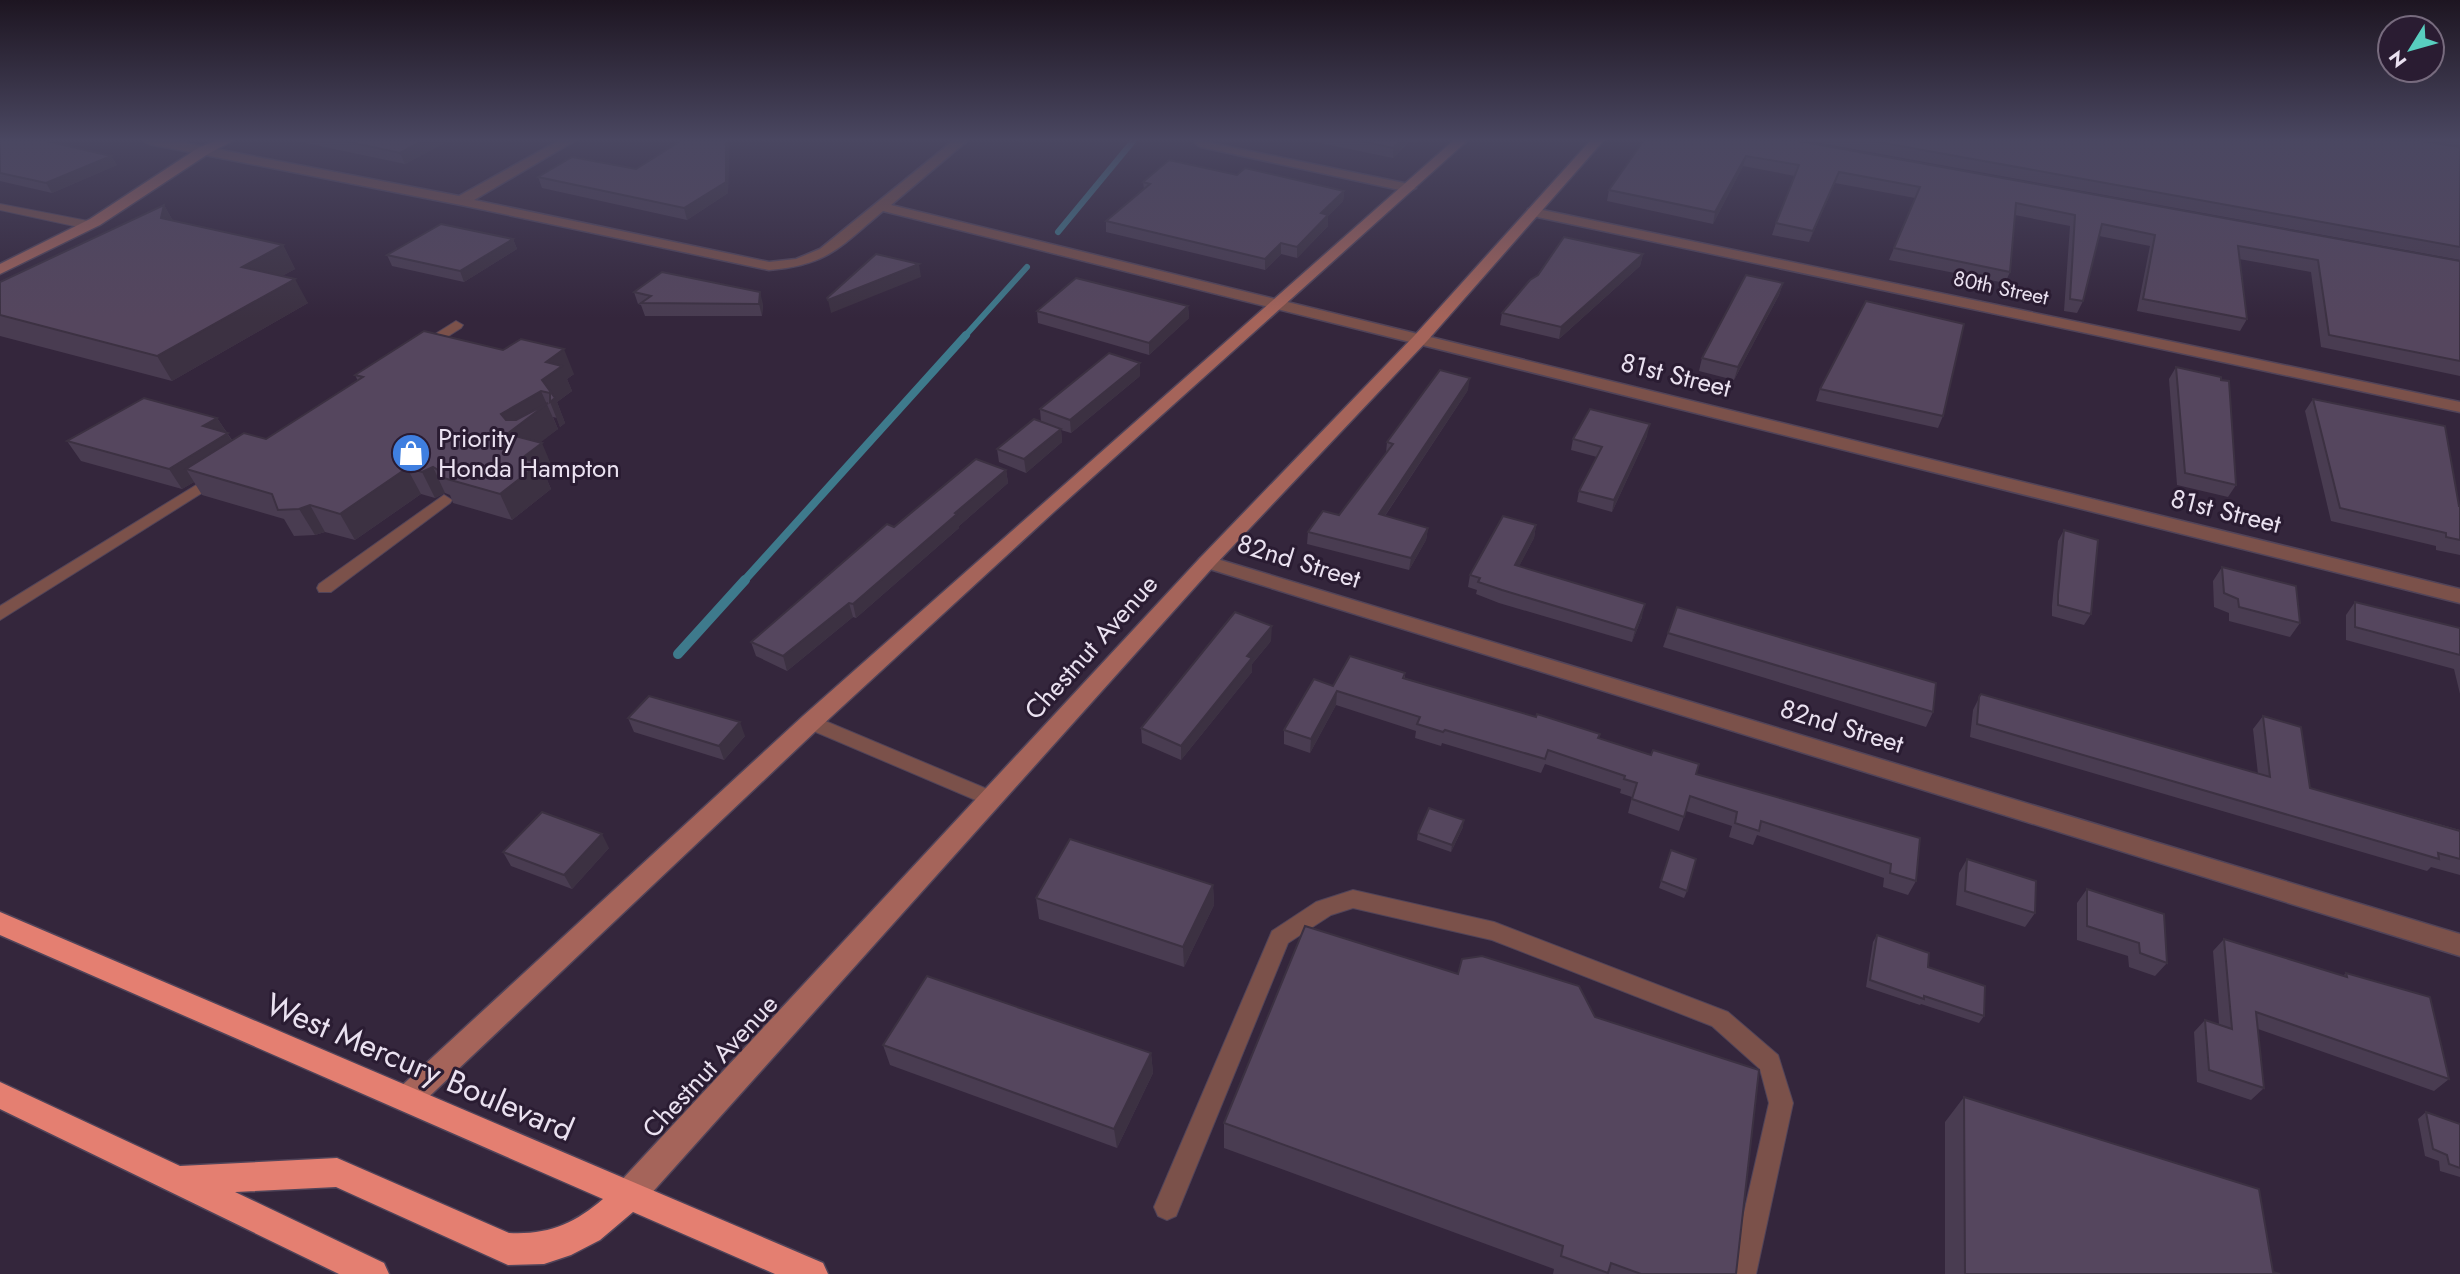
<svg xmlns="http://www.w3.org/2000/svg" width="2460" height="1274" font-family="Jost,sans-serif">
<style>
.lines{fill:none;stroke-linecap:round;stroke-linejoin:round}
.stream-far2{stroke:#3e7a8c;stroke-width:6}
.stream-far1{stroke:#3e7a8c;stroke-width:8}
.stream{stroke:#3e7a8c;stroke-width:10}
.lane-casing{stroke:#514459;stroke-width:2}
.street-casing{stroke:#514459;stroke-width:3}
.secondary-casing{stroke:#514459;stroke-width:3}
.highway-casing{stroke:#514459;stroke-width:3}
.lane{fill:#7b514a;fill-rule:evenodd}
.street{fill:#7b514a;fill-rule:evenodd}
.secondary{fill:#a5645a;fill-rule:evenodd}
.highway{fill:#e47f71;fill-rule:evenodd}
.wall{fill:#493c51}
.shaded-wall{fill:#3c3142}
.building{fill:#55465e;stroke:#3c3142;stroke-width:2}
.labels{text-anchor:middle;stroke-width:6;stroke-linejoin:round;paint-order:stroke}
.far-street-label{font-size:21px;fill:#eae1f0;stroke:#2a1c32}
.street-label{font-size:26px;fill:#eae1f0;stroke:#2a1c32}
.poi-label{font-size:26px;fill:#eae1f0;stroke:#2a1c32;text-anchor:start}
.near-street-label{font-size:32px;fill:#eae1f0;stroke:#2a1c32}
</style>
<rect width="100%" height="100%" fill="#34263c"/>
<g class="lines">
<g class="stream-far2">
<polyline points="1058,232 1134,140"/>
<polyline points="964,337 1027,267"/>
</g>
<polyline class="stream-far1" points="743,582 966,335"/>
<polyline class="stream" points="678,654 745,580"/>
<g class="lane-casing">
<g id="lane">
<polygon points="0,204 88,221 94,225 88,229 0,210"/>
<polygon points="456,321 463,325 461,328 425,351 420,352 413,348"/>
<polygon points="219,471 227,476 224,479 0,620 0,606"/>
<polygon points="444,495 452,500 450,503 331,592 319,592 317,588 319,584"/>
<polygon points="811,715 999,794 1002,799 999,804 992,807 985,804 804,727 802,722 804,717"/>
<polygon points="1353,890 1494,922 1728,1012 1778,1055 1793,1103 1756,1274 1730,1274 1769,1103 1760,1069 1712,1026 1492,940 1353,908 1331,915 1288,943 1176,1216 1167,1220 1158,1216 1154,1207 1272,931 1316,902"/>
</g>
</g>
<g class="street-casing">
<g id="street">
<path d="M143,140H169L459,196L560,140H576L474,200L769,262L796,259L820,249L954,140H968L891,205L2460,589V603L883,211C840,247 828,265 769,270L461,205L149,144Z"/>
<polygon points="1196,140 1409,184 1416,188 1409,192 1201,147 1195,143"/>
<polygon points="1533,208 2460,402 2460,412 1528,215 1528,209"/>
<polygon points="1207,556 2460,934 2460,956 1200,566 1197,562 1200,558"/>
</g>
</g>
<g class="secondary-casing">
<g id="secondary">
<polygon points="217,140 234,140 208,154 100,225 0,274 0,264 90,219 198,148"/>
<polygon points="1454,140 1468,140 1055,511 819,728 417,1108 407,1112 397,1108 393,1099 397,1090 803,716"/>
<polygon points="1591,140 1604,140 1427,341 1214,566 640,1206 629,1210 618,1206 614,1195 618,1184 1200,558 1415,335"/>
</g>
</g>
<g class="highway-casing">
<path id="highway" d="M0,912L823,1263L828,1274H775L633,1212L600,1240L571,1255L544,1264L508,1265L336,1187L235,1192L384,1263L389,1274H339L0,1109V1082L180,1166L337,1158L509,1233C548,1235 574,1224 603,1199L0,935Z"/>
</g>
<use href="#lane" class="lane"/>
<use href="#street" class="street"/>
<use href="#secondary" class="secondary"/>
<use href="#highway" class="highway"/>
</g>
<g class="wall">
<polygon points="0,140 111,156 117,165 52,193 0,181"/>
<polygon points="292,140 450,140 405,164"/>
<polygon points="682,140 727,140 729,147 728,193 687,220 542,188 538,177 636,169"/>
<polygon points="1306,140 1420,140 1417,143 1409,142 1393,158"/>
<polygon points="1644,140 2460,261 2460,376 2321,347 2311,272 2239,259 2247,319 2240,331 2137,311 2150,246 2099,236 2083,301 2077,313 2064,311 2070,226 2015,215 2010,272 2005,283 1889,260 1915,198 1835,183 1809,242 1772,235 1776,223 1795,176 1743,166 1713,224 1607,201 1609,190"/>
<polygon points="1804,140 2416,140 2460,147 2460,260"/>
<polygon points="2422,140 2460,140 2460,146"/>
<polygon points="1237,175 1344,191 1343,201 1328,216 1328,226 1297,258 1281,254 1265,270 1106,232 1106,221 1144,189 1143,182"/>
<polygon points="164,205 173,221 283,245 295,269 282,276 308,303 172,381 0,336 0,282"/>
<polygon points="513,239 517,249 464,282 392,266 387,255"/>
<polygon points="1643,254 1640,266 1559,339 1500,325 1502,313 1538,275"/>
<polygon points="1783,283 1779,295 1734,380 1699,371 1702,358"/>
<polygon points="634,292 763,304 762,316 645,316 641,305 638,304"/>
<polygon points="1188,306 1189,318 1149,355 1038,323 1037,311"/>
<polygon points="2176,367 2236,485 2228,497 2177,485 2169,379"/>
<polygon points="574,374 567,379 572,391 557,402 565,423 560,427 557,418 553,417 558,429 540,442 553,469 545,475 551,489 512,520 453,503 450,495 445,493 435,498 421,494 355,540 325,532 315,535 294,536 284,519 202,495 194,482 182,489 81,461 67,441 217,418 232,440 266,439 358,381 355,375"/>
<polygon points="1140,376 1071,433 1061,430 1062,442 1026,473 999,462 997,449 1041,422 1040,409"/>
<polygon points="1820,389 1943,416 1938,428 1816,401"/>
<polygon points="1468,390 1385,516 1428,528 1426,540 1409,570 1307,544 1308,532 1339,515 1386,453 1387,442"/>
<polygon points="2313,399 2460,506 2460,555 2436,550 2436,546 2331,521 2305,411"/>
<polygon points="1647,436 1612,512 1577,502 1579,491 1597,457 1571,450 1573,439"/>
<polygon points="1006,470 1008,483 959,526 959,528 856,618 853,617 787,671 756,656 751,642 894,527"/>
<polygon points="1536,525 1534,538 1519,566 1642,617 1632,642 1499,603 1476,594 1477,590 1468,587 1470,575"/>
<polygon points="2064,530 2091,614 2084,625 2052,616 2052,606 2058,541"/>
<polygon points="2222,567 2300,623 2290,637 2229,621 2229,613 2214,607 2213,581"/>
<polygon points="2355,602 2460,628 2460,694 2454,669 2346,640 2346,615"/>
<polygon points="1668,633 1933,712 1926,727 1663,647"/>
<polygon points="1271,641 1252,664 1252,672 1181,760 1142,743 1141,728"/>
<polygon points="1405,673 1405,678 1598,738 1696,774 1920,838 1916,881 1908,895 1883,887 1884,878 1757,835 1753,845 1729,837 1732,826 1686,811 1679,831 1628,813 1632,797 1620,793 1621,789 1545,764 1541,773 1442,743 1441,746 1415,738 1416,731 1336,705 1310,753 1284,744 1284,730 1333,686"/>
<polygon points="1981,694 2258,774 2253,729 2263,716 2310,788 2460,830 2460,875 2431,867 2427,871 1970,737 1973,710"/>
<polygon points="628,718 745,736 724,760 634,732"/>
<polygon points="1463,827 1451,852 1417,840 1418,833"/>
<polygon points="609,848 572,889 511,866 503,852"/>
<polygon points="1671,850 1687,891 1684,898 1659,888"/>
<polygon points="1967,859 2035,913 2025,927 1956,905 1959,873"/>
<polygon points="1213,885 1214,905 1184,967 1039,919 1036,898"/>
<polygon points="2087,889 2167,963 2155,976 2129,967 2128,956 2077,940 2077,903"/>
<polygon points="1877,935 1928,967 1984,1016 1979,1023 1921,1004 1920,1005 1866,987 1873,942"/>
<polygon points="2224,939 2343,976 2346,973 2449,1079 2434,1091 2258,1029 2264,1088 2251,1100 2197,1082 2194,1032 2205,1020 2219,1024 2213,951"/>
<polygon points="1595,1017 1736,1274 1553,1274 1554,1269 1224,1148 1224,1123"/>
<polygon points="883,1045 1151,1053 1153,1073 1117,1148 890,1065"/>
<polygon points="1964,1097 2273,1272 2280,1274 1945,1274 1945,1122"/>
<polygon points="2426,1112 2460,1124 2460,1177 2440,1171 2439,1161 2425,1156 2418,1119"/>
</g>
<g class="shaded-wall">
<polygon points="424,140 450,140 405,164 400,153"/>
<polygon points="726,140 727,140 729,147 728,193 687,220 684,208"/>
<polygon points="1401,140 1409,140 1393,158 1393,148"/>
<polygon points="111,156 117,165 52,193 46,183"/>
<polygon points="1746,156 1743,166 1713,224 1715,212"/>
<polygon points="1839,172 1835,183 1809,242 1813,231"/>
<polygon points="1344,191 1343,201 1328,216 1328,226 1297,258 1297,247 1321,213"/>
<polygon points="164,205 177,228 161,218"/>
<polygon points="513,239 517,249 464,282 460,271"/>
<polygon points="1281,243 1281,254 1265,270 1265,259"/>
<polygon points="283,245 295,269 255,291 242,267"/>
<polygon points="1643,254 1640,266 1559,339 1561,327"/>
<polygon points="919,264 921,277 831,313 828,300"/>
<polygon points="295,279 308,303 172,381 157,356"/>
<polygon points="1783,283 1779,295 1734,380 1738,367"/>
<polygon points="760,292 763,304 762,316 759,304"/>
<polygon points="1188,306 1189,318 1149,355 1149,343"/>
<polygon points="564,349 574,374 567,379 572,391 557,402 565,423 560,427 550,402 550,393 542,380 546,362"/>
<polygon points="1140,363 1140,376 1071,433 1070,420"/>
<polygon points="1470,378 1468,390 1378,526 1379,514"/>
<polygon points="541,391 558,429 518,460 507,434 501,414"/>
<polygon points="217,418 240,453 186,469 194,482 182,489 169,469 203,426"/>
<polygon points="1650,424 1647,436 1612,512 1614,500"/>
<polygon points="1061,429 1062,442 1026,473 1024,459"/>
<polygon points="542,443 553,469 545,475 551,489 512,520 500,494 522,458"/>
<polygon points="433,467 445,493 435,498 422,472"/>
<polygon points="407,468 421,494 355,540 340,514"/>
<polygon points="1006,470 1008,483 959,526 959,528 856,618 853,604 955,513"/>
<polygon points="310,505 325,532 315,535 299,509"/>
<polygon points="1536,525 1534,538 1513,578 1515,565"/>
<polygon points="1428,528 1426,540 1409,570 1411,558"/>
<polygon points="849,603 853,617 787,671 783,656"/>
<polygon points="1645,604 1642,617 1632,642 1635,630"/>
<polygon points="1272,626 1271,641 1252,664 1252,672 1181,760 1181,746 1247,656"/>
<polygon points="1337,691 1336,705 1310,753 1311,739"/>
<polygon points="740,722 745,736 724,760 719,746"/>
<polygon points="1464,820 1463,827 1451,852 1452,845"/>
<polygon points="602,834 609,848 572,889 564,875"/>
<polygon points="1213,885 1214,905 1184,967 1183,947"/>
<polygon points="1151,1053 1153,1073 1117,1148 1114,1129"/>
</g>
<g class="building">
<polygon points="0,140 42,140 111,156 46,183 0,173"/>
<polygon points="340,140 424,140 400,153"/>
<polygon points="682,140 726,140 726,182 684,208 538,177 572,157 636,169"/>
<polygon points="1357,140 1401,140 1393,148"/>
<polygon points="1644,140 1793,140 2460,261 2460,361 2329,335 2318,260 2238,246 2247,319 2143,299 2155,235 2102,224 2083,301 2070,299 2075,215 2016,203 2010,272 1894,248 1920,187 1839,172 1813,231 1776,223 1799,165 1746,156 1715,212 1609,190"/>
<polygon points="1867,140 2416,140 2460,147 2460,247"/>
<polygon points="1169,160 1237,175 1245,168 1344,191 1321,213 1328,215 1297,247 1281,243 1265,259 1106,221 1150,184 1143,182"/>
<polygon points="164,205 161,218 283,245 242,267 295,279 157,356 0,315 0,282"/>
<polygon points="441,224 513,239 460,271 387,255"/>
<polygon points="1564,237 1643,254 1561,327 1502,313 1530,280 1538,275"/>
<polygon points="876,254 919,264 828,300 827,298"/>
<polygon points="662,272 760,292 759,304 641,303 651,296 634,292"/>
<polygon points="1746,275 1783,283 1738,367 1702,358"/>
<polygon points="1076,278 1188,306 1149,343 1037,311"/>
<polygon points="1866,301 1964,324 1943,416 1820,389"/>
<polygon points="424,331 503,350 521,339 564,349 546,362 562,366 542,380 555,398 550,402 550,393 541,391 501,414 506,420 516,420 548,403 507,434 542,443 522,458 540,463 500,494 440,477 441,472 433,467 422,472 407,468 340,514 310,505 299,509 278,510 272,494 186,469 244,433 266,439 363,377 355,375"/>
<polygon points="1109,353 1140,363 1070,420 1040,409"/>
<polygon points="2176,367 2221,377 2221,380 2229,381 2236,485 2185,473"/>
<polygon points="1440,370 1470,378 1379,514 1428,528 1411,558 1308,532 1323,511 1339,515 1393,444 1387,442"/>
<polygon points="144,398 217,418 203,426 228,433 169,469 67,441"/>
<polygon points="2313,399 2445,426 2459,506 2460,506 2460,540 2446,537 2446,533 2340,508"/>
<polygon points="1590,409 1650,424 1614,500 1579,491 1602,447 1573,439"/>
<polygon points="1034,419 1061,429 1024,459 997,449"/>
<polygon points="976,459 1006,470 955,513 957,514 853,604 849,603 783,656 751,642 887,524 894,527"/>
<polygon points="1503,516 1536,525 1515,565 1645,604 1635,630 1502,590 1478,582 1480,578 1470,575"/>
<polygon points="2064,530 2098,540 2091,614 2058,605 2058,595"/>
<polygon points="2222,567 2296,586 2300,623 2239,607 2238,599 2224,593"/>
<polygon points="2355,602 2460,628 2460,655 2355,627"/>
<polygon points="1677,607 1936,683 1933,712 1668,633"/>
<polygon points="1235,612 1272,626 1247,656 1252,658 1181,746 1141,728"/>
<polygon points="1350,656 1405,673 1403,678 1536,717 1537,714 1600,734 1598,738 1651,755 1653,750 1699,764 1696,774 1920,838 1916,881 1890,873 1891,864 1761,821 1759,831 1735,823 1737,812 1690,796 1684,817 1632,799 1637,783 1624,779 1625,776 1548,750 1545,759 1445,730 1443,732 1417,724 1420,717 1337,691 1311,739 1284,730 1314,679 1333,686"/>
<polygon points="1981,694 2270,777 2263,716 2301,727 2310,788 2460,831 2460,859 2438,853 2439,859 1977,724 1979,697"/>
<polygon points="649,696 740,722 719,746 628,718"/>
<polygon points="1429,808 1464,820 1452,845 1418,833"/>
<polygon points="542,812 602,834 564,875 503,852"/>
<polygon points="1070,839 1213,885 1183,947 1036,898"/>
<polygon points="1671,850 1696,859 1687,891 1661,881"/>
<polygon points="1967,859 2036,881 2035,913 1965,891"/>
<polygon points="2087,889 2164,914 2167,963 2140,953 2139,943 2087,926"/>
<polygon points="1305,926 1458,974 1462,959 1482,956 1579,986 1595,1017 1759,1070 1736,1274 1641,1274 1611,1263 1608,1273 1561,1256 1563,1246 1224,1123"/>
<polygon points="1877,935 1929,953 1928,967 1985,986 1984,1016 1924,996 1924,999 1870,980"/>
<polygon points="2224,939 2347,977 2346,973 2430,997 2449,1079 2256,1012 2264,1088 2209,1070 2205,1020 2232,1029"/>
<polygon points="927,976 1151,1053 1114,1129 883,1045"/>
<polygon points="1964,1097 2259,1189 2273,1272 2280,1274 1965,1274"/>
<polygon points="2426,1112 2460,1124 2460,1168 2449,1164 2447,1155 2433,1149"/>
</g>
<linearGradient id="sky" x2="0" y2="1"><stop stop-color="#1d1521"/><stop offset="0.44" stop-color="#4a4761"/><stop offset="1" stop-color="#4a4761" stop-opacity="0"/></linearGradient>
<rect width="2460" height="318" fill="url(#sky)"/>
<defs>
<g id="shop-disc" transform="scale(2.0125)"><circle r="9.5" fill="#3f7fe0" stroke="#2a1c32"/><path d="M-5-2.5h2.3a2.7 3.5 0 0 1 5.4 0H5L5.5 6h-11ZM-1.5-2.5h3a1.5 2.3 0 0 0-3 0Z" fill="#fff"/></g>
</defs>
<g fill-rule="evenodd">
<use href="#shop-disc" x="411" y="453"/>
</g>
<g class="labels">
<g class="far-street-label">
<text transform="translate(2001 288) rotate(12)" y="7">80th Street</text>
</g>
<g class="street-label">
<text transform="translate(1676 375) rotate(14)" y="9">81st Street</text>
<text transform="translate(2226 511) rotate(14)" y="9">81st Street</text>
<text transform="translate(1299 561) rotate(17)" y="9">82nd Street</text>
<text transform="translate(1091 647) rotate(-48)" y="9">Chestnut Avenue</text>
<text transform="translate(1842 726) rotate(17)" y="9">82nd Street</text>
<text transform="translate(710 1066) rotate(-47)" y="9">Chestnut Avenue</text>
</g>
<g class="poi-label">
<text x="438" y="447">Priority<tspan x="438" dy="30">Honda Hampton</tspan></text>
</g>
<g class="near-street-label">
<text transform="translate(420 1067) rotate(23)" y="11">West Mercury Boulevard</text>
</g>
</g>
<g transform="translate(2411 49) rotate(233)"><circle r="33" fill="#2a1c32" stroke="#776b7e" stroke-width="2"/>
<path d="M0-5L12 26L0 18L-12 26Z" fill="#58cebf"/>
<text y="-10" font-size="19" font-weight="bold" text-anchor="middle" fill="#eae1f0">N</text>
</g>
</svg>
